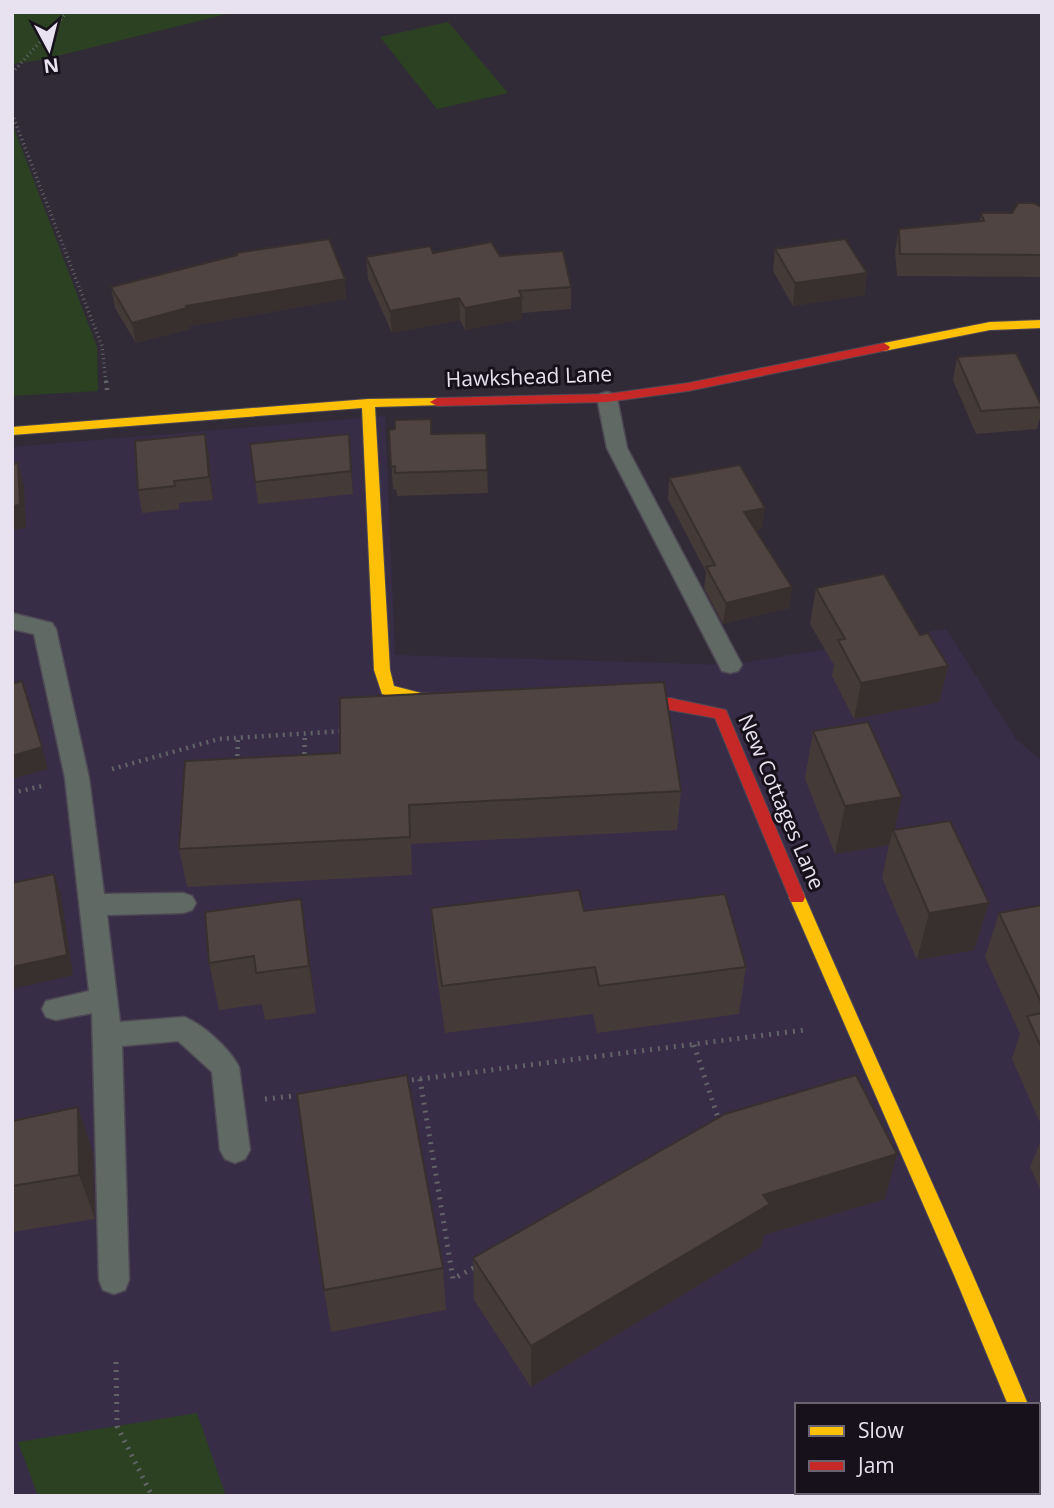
<svg xmlns="http://www.w3.org/2000/svg" width="1054" height="1508" font-family="'Open Sans',sans-serif">
<style>
.built{fill:#382d47;fill-rule:evenodd}
.green{fill:#2b4122}
.lines{fill:none;stroke-linecap:round;stroke-linejoin:round}
.lane-casing{stroke:#4e4954;stroke-width:3}
.slow-casing{stroke:#4e4954;stroke-width:2}
.jam-casing{stroke:#4e4954;stroke-width:2}
.path-far2{stroke:#616466;stroke-width:3.5;stroke-dasharray:1 3.5;stroke-linecap:butt}
.path-far1{stroke:#616466;stroke-width:4.5;stroke-dasharray:2 5;stroke-linecap:butt}
.path{stroke:#616466;stroke-width:5;stroke-dasharray:2 6;stroke-linecap:butt}
.lane{fill:#606964;fill-rule:evenodd}
.slow{fill:#ffc107;fill-rule:evenodd}
.jam{fill:#c62828;fill-rule:evenodd}
.wall{fill:#443a38}
.shaded-wall{fill:#37302e}
.building{fill:#4f4441;stroke:#37302e;stroke-width:2}
.labels{text-anchor:middle;stroke-width:6;stroke-linejoin:round;paint-order:stroke}
.street-label{font-size:21px;fill:#e8e1f0;stroke:#16111b}
</style>
<rect width="100%" height="100%" fill="#312b37"/>
<path class="built" d="M385,416L395,655L730,665L946,629L1016,739L1042,761V1496H12V447ZM797,1405H1038V1492H797Z"/>
<g class="green">
<polygon points="12,12 235,12 41,60 12,64"/>
<polygon points="448,22 508,93 437,109 380,37"/>
<polygon points="12,123 97,347 98,391 12,396"/>
<polygon points="197,1413 226,1496 38,1496 18,1442"/>
</g>
<g class="lines">
<g class="lane-casing">
<g id="lane">
<polygon points="607,392 614,394 617,398 627,448 742,665 738,671 730,673 722,671 607,448 597,398 600,394"/>
<path d="M12,613L52,623L56,629L89,778L104,894L183,893L192,896L196,903L192,910L183,913L107,915L120,1022L184,1017C203,1024 230,1049 239,1067L250,1150L245,1159L235,1163L225,1159L220,1150L212,1072L178,1041L122,1046L129,1280L125,1290L114,1294L103,1290L99,1280L92,1013L56,1020L46,1017L42,1009L46,1001L89,991L65,778L34,634L12,629Z"/>
</g>
</g>
<g class="slow-casing">
<g id="slow">
<polygon points="1042,320 1042,328 990,330 884,351 878,347 884,343 990,322"/>
<polygon points="437,398 442,399 442,405 375,407 390,670 394,686 421,693 461,696 464,700 461,704 456,706 421,705 382,694 374,670 362,408 12,435 12,427 368,399"/>
<path d="M797,890L803,892L805,897C878,1066 957,1232 1027,1402L1026,1405H1008L954,1275L789,897L791,892Z"/>
</g>
</g>
<g class="jam-casing">
<g id="jam">
<polygon points="884,343 890,347 888,350 688,391 607,402 437,406 430,402 437,398 607,394 688,383"/>
<polygon points="615,697 670,698 726,710 805,897 803,902 791,902 789,897 715,718 670,710 610,707 607,703"/>
</g>
</g>
<g class="path-far2">
<polyline points="12,73 67,12"/>
<polyline points="12,114 102,346 106,383"/>
</g>
<g class="path-far1">
<polyline points="106,381 107,390"/>
<polyline points="304,761 305,734"/>
<polyline points="237,763 238,738"/>
<polyline points="112,769 219,739 344,731"/>
<polyline points="12,793 42,786"/>
</g>
<g class="path">
<polyline points="694,1045 720,1124"/>
<polyline points="420,1079 453,1279 477,1266"/>
<polyline points="404,1081 805,1030"/>
<polyline points="265,1099 302,1095"/>
<polyline points="116,1362 117,1426 152,1496"/>
</g>
<use href="#lane" class="lane"/>
<use href="#slow" class="slow"/>
<use href="#jam" class="jam"/>
</g>
<g class="wall">
<polygon points="1042,207 1042,277 897,276 895,251 899,229 980,221 981,213 1012,213"/>
<polygon points="775,249 867,273 864,295 793,306 773,271"/>
<polygon points="433,253 500,256 571,287 571,309 522,313 522,319 465,330 460,320 392,333 368,279 366,257"/>
<polygon points="111,287 346,299 190,326 190,329 136,343 115,308"/>
<polygon points="957,357 1042,405 1042,410 1037,429 976,434 953,380"/>
<polygon points="389,430 432,434 486,433 488,493 397,496 396,489 393,489"/>
<polygon points="349,434 353,494 258,504 250,444"/>
<polygon points="209,456 213,500 179,503 179,509 142,513 138,490"/>
<polygon points="669,478 762,529 756,530 792,587 789,608 723,624 704,588 706,572 668,499"/>
<polygon points="816,588 920,635 948,666 939,702 854,719 832,676 834,665 810,624"/>
<polygon points="813,731 894,830 989,903 974,950 917,960 882,878 889,845 835,854 805,779"/>
<polygon points="340,753 681,791 677,830 411,844 412,875 187,887 179,849"/>
<polygon points="1042,905 1042,1127 1012,1059 1020,1034 985,957 999,913"/>
<polygon points="431,908 584,911 746,967 739,1014 597,1033 593,1014 445,1033 434,955"/>
<polygon points="308,946 316,1013 265,1020 262,1004 219,1010 209,963"/>
<polygon points="12,1121 93,1152 95,1219 12,1232"/>
<polygon points="1042,1138 1042,1193 1030,1167"/>
<polygon points="885,1199 764,1235 761,1247 531,1387 474,1300 473,1258"/>
<polygon points="443,1268 446,1310 331,1332 324,1290"/>
</g>
<g class="shaded-wall">
<polygon points="867,273 864,295 793,306 795,283"/>
<polygon points="345,279 346,299 190,326 190,329 136,343 132,323 186,306"/>
<polygon points="522,297 522,319 465,330 465,308"/>
<polygon points="459,298 460,320 392,333 390,311"/>
<polygon points="205,434 209,456 213,500 209,477"/>
<polygon points="349,434 351,456 353,494 351,471"/>
<polygon points="18,463 24,486 26,528 12,530 12,506"/>
<polygon points="765,508 762,529 742,533 744,512"/>
<polygon points="792,587 789,608 723,624 726,603"/>
<polygon points="948,666 939,702 854,719 861,683"/>
<polygon points="42,747 48,769 12,779 12,756"/>
<polygon points="902,797 894,832 893,830 889,845 835,854 845,806"/>
<polygon points="54,874 61,895 73,975 12,989 12,967"/>
<polygon points="301,899 308,946 316,1013 309,966"/>
<polygon points="989,903 974,950 917,960 929,913"/>
<polygon points="78,1107 93,1152 95,1219 79,1175"/>
<polygon points="897,1154 885,1199 764,1235 761,1247 531,1387 531,1346 763,1195"/>
</g>
<g class="building">
<polygon points="1018,203 1034,203 1042,207 1042,255 900,254 899,229 984,221 981,213 1012,213"/>
<polygon points="329,239 345,279 186,306 187,308 132,323 111,287 237,255 236,253"/>
<polygon points="845,239 867,273 795,283 775,249"/>
<polygon points="491,242 500,256 563,251 571,287 519,291 522,297 465,308 459,298 390,311 366,257 430,246 433,253"/>
<polygon points="1016,353 1042,407 981,411 957,357"/>
<polygon points="431,419 431,434 486,433 487,470 395,473 395,466 391,467 389,430 395,429 395,420"/>
<polygon points="205,434 209,477 174,481 175,486 138,490 135,441"/>
<polygon points="349,434 351,471 255,482 250,444"/>
<polygon points="18,463 20,505 12,506 12,464"/>
<polygon points="740,465 765,508 744,512 792,587 726,603 706,567 715,565 669,478"/>
<polygon points="884,574 920,635 928,633 948,666 861,683 838,640 845,639 816,588"/>
<polygon points="22,681 42,747 12,756 12,684"/>
<polygon points="664,682 681,791 409,805 410,837 179,849 185,761 340,753 340,698"/>
<polygon points="868,722 902,797 845,806 813,731"/>
<polygon points="950,821 989,903 929,913 893,830"/>
<polygon points="54,874 67,955 12,967 12,883"/>
<polygon points="579,890 584,911 725,894 746,967 599,986 595,967 442,986 431,908"/>
<polygon points="301,899 309,966 256,973 254,956 209,963 205,912"/>
<polygon points="1042,905 1042,1004 999,913"/>
<polygon points="1042,1013 1042,1049 1027,1016"/>
<polygon points="407,1075 443,1268 324,1290 297,1094"/>
<polygon points="856,1075 897,1154 763,1195 770,1204 531,1346 473,1258 725,1114"/>
<polygon points="78,1107 79,1175 12,1186 12,1121"/>
</g>
<g class="labels">
<g class="street-label">
<text transform="translate(529 377) rotate(-2)" y="7">Hawkshead Lane</text>
<text transform="translate(781 802) rotate(67)" y="7">New Cottages Lane</text>
</g>
</g>
<rect width="1054" height="1508" fill="none" stroke="#e8e1f0" stroke-width="28"/>
<rect x="795" y="1403" width="245" height="91" fill="#16111b" stroke="#6a6470" stroke-width="2"/>
<rect x="809" y="1426" width="35" height="10" fill="#ffc107" stroke="#6a6470" stroke-width="2"/>
<text x="858" y="1438" font-size="21" fill="#e8e1f0">Slow</text>
<rect x="809" y="1461" width="35" height="10" fill="#c62828" stroke="#6a6470" stroke-width="2"/>
<text x="858" y="1473" font-size="21" fill="#e8e1f0">Jam</text>
<g transform="translate(49 49) rotate(173)" stroke="#16111b" stroke-width="5" paint-order="stroke">
<path d="M0-5L12 26L0 18L-12 26Z" fill="#e8e1f0"/>
<text y="-10" font-size="19" font-weight="bold" text-anchor="middle" fill="#e8e1f0">N</text>
</g>
</svg>
